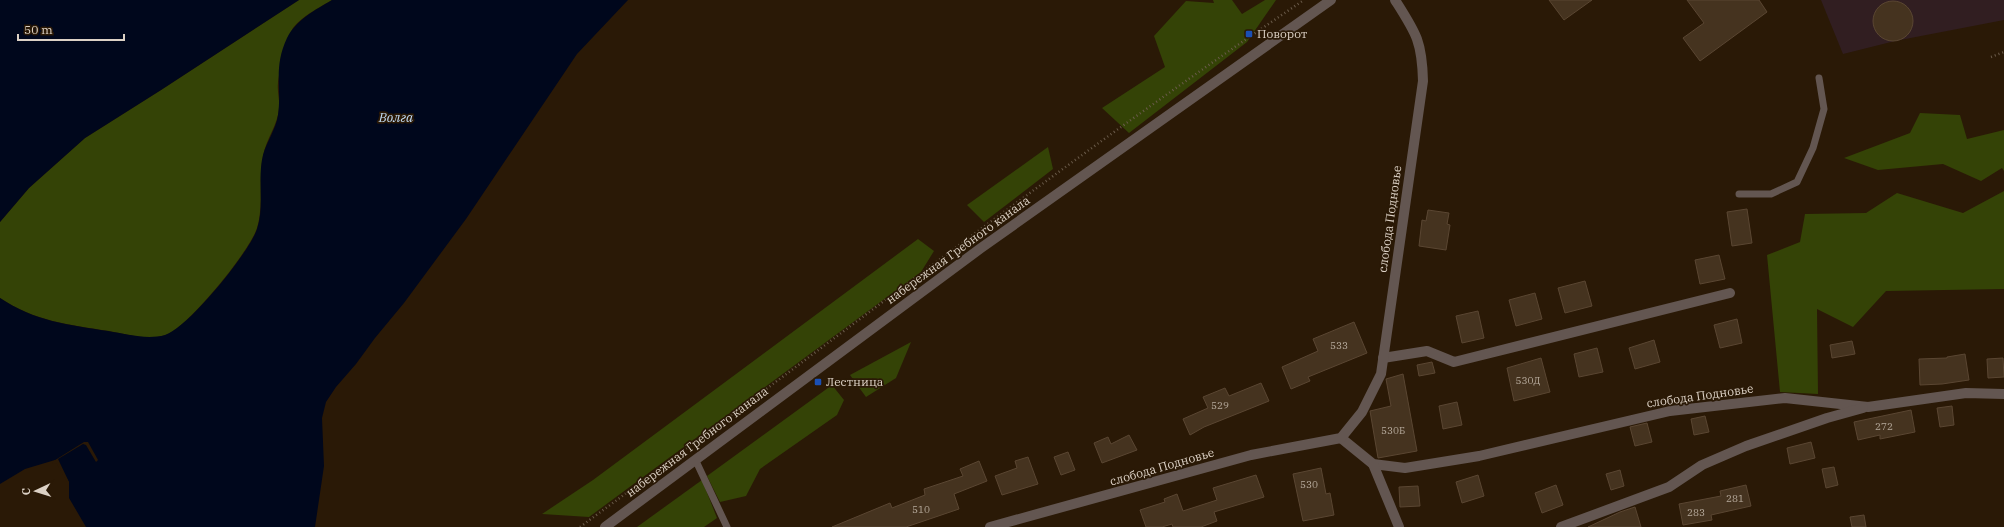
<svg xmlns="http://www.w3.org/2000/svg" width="2004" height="527" font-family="'IBM Plex Serif',serif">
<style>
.industrial{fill:#311e21}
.green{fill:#344306}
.water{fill:#00071c}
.pier{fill:#2a1906}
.building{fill:#45331f;stroke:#5a4632}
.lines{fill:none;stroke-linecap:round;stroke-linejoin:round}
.path{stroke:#6a5b4a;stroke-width:2.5;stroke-dasharray:1 3;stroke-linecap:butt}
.service{stroke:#635651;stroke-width:7}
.minor{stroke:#635651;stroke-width:10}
.tertiary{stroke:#635651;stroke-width:10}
.transit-dot{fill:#1a4fb4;stroke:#2a1906;stroke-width:1.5}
.labels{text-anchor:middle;stroke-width:3.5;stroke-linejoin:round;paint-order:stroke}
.number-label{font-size:10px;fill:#b6aa9c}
.poi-label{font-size:12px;fill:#dcd1c5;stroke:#2a1906;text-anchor:start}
.street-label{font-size:12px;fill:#dcd1c5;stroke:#2a1906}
.water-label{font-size:13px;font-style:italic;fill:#c4def9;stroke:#2a1906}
</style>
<rect width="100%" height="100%" fill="#2a1906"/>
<polygon class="industrial" points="1821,0 2004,0 2004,20 1895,41 1843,54"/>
<g class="green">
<path d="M299,0H332C319,8 302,16 293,28C289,33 278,77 278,83C277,92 280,100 279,108C278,125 266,139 263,156C258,180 264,205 257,228C250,251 188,327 166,335C148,341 127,334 109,331C70,325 34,321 0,298V222L29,188L85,138L161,90Z"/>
<polygon points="1213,0 1232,0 1242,14 1265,0 1276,0 1247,42 1129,133 1102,108 1165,67 1154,36 1186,1 1214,3"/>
<polygon points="1920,113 1960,115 1967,139 2004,130 2004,171 2002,168 1981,181 1943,164 1878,170 1844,158 1910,133"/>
<polygon points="1048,147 1053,169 984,222 967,205"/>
<polygon points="2004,191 2004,289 1886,291 1853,327 1817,309 1818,394 1780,392 1767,255 1800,242 1805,214 1866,213 1897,193 1963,213"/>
<polygon points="918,239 934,251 921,272 589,517 542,514 593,480"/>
<polygon points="911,342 896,378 866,397 850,375"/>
<polygon points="832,385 844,400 837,415 760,469 746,496 720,502 707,476"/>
<polygon points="702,480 717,518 704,527 637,527"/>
</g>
<g class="water">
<polygon points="0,0 299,0 161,90 85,138 29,188 0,222"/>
<path d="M332,0H628L577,54L466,219L404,303L375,338L356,364L336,387L326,402L322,418L324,466L315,527H86L69,498V482L55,460L25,469L0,484V298C34,321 69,325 108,331C126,334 147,340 165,335C188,328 249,253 257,229C265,205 257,179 263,155C267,141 276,129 278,115C282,87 273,68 287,38C296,20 315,10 332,0Z"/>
</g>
<polygon class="pier" points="84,442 88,442 98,460 96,462 86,445 83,444 58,459 69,482 69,486 67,487 67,482 56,463 53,464 52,462"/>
<g class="building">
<polygon points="1549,0 1592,0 1564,20"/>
<polygon points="1687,0 1759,0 1767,12 1700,61 1683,38 1704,23"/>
<circle cx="1893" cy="21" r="20"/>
<polygon points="1747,209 1752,243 1732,246 1727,212"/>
<polygon points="1428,210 1449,213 1447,224 1450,225 1446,250 1419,246 1422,220 1426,221"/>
<polygon points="1719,255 1725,279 1700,284 1695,260"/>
<polygon points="1585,281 1592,306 1565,313 1558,288"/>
<polygon points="1535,293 1542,319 1516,326 1509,300"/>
<polygon points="1478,311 1484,338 1462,343 1456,316"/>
<polygon points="1737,319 1742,343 1720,348 1714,325"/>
<polygon points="1354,322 1367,353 1308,377 1310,381 1291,389 1282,367 1318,351 1313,339"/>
<polygon points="1654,340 1660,362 1635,369 1629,348"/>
<polygon points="1852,341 1855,354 1832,358 1830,345"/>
<polygon points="1597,348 1603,372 1579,377 1574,354"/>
<polygon points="1965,354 1969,380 1942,384 1920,385 1919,359 1947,358 1947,357"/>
<polygon points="1541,358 1550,392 1514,401 1507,368"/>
<polygon points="2003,358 2004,377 1988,378 1987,359"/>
<polygon points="1432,362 1435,373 1419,376 1417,365"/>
<polygon points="1403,374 1417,451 1378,458 1370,411 1391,406 1386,379"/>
<polygon points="1261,383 1269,401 1204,427 1190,435 1183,419 1208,408 1203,397 1225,388 1229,396"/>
<polygon points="1457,402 1462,425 1443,429 1439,406"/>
<polygon points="1952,406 1954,425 1940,427 1937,408"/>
<polygon points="1911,410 1915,432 1880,439 1880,435 1858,440 1854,422"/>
<polygon points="1705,416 1709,432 1694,435 1691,419"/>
<polygon points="1647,423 1652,442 1635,446 1630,427"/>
<polygon points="1129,435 1137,450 1102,463 1094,443 1108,437 1111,444"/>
<polygon points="1811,442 1815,458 1790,464 1787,448"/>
<polygon points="1068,452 1075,470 1061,475 1054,457"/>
<polygon points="1028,457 1038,484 1002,495 995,476 1017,468 1015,461"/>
<polygon points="979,461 987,481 954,494 959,509 906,527 832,527 890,503 892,508 925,495 924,489 963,476 960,469"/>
<polygon points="1834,467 1838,485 1826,488 1822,469"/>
<polygon points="1321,468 1326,494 1330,493 1334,515 1303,521 1293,474"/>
<polygon points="1620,470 1624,486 1611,490 1606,474"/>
<polygon points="1256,475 1264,497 1214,512 1217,521 1201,527 1173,527 1172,524 1162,527 1146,527 1140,510 1165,502 1164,499 1177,494 1183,511 1217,500 1213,488"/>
<polygon points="1478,475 1484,496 1462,503 1456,482"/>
<polygon points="1556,485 1563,505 1542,513 1535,493"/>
<polygon points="1746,485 1751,506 1711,515 1712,520 1683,525 1679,504 1721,496 1720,491"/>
<polygon points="1418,486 1420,506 1400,507 1399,487"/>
<polygon points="1635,507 1641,527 1588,527 1620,512"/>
<polygon points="1864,515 1866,527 1852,527 1850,517"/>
</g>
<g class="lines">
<g class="path">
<polyline points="1991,57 2004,52"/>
<path d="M580,527C821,351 1056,166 1304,0"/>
</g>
<g class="service">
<polyline points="1739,194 1771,194 1797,182 1813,148 1824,109 1819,78"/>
<polyline points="695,459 727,527"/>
</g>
<g class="minor">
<polyline points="1383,358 1427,351 1454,362 1730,293"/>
<polyline points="1341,438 1373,464 1405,468 1479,456 1670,411 1785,398 1868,407 1966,393 2004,394"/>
<polyline points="1373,464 1399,527"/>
<path d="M990,527L1251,455L1341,438L1362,412L1381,374L1423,81C1422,41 1416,33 1395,0"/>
<polyline points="1561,527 1669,487 1702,465 1746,446 1827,418 1863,408"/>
</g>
<polyline class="tertiary" points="605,527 981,248 1331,0"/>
</g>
<g class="transit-dot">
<rect x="1245" y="30" width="8" height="8" rx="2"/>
<rect x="814" y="378" width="8" height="8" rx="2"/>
</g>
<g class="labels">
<g class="number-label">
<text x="1339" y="349">533</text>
<text x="1528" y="384">530Д</text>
<text x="1220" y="409">529</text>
<text x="1884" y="430">272</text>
<text x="1393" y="434">530Б</text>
<text x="1309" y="488">530</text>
<text x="1735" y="502">281</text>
<text x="921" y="513">510</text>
<text x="1696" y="516">283</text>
</g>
<g class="poi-label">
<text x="1257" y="38">Поворот</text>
<text x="826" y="386">Лестница</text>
</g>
<g class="street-label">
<text transform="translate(1390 219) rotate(-82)" y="4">слобода Подновье</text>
<text transform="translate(958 250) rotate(-36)" y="4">набережная Гребного канала</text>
<text transform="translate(1700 396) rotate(-8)" y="4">слобода Подновье</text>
<text transform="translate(697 442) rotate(-37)" y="4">набережная Гребного канала</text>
<text transform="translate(1162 467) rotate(-16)" y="4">слобода Подновье</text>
</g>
<g class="water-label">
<text x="396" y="122">Волга</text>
</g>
</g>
<g transform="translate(36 491) rotate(266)" stroke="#2a1906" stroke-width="3" paint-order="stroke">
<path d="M0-3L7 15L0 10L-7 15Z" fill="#dcd1c5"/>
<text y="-6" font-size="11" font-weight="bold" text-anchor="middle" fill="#dcd1c5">С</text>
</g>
<path d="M18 34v6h106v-6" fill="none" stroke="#dcd1c5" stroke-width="2"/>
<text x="24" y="34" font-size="12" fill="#dcd1c5" stroke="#2a1906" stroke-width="3" paint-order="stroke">50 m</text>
</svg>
